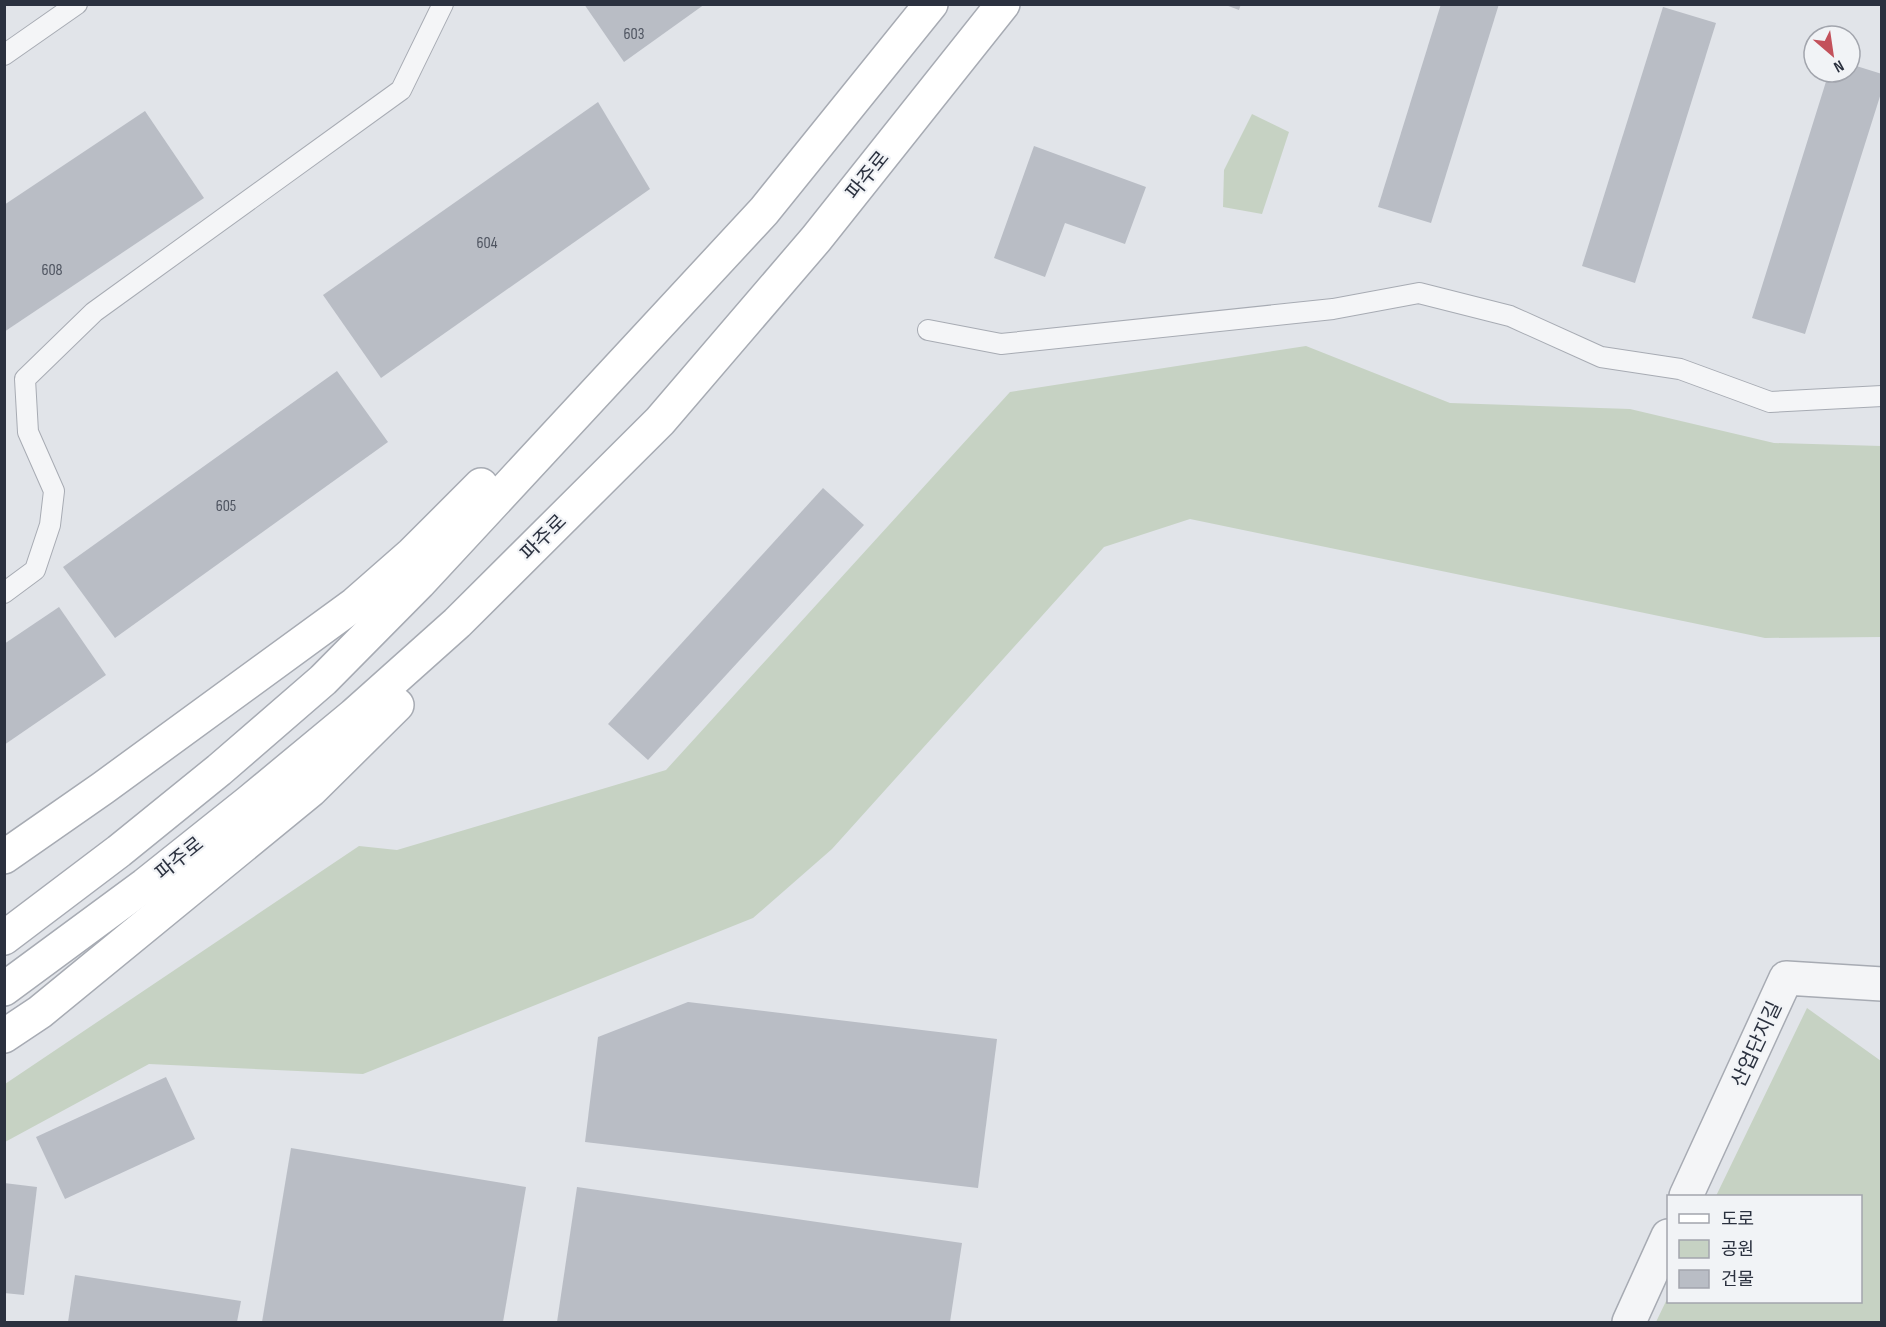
<svg xmlns="http://www.w3.org/2000/svg" width="1886" height="1327" font-family="'Sofia Sans Condensed','Noto Sans KR',sans-serif">
<style>
.green{fill:#c6d2c3}
.building{fill:#b9bdc5}
.lines{fill:none;stroke-linecap:round;stroke-linejoin:round}
.service-casing{stroke:#a7abb3;stroke-width:22}
.minor-casing{stroke:#a7abb3;stroke-width:36}
.secondary-casing{stroke:#a7abb3;stroke-width:36}
.service{stroke:#f4f5f7;stroke-width:20}
.minor{stroke:#f4f5f7;stroke-width:33}
.secondary{stroke:#fff;stroke-width:33}
.labels{text-anchor:middle;stroke-width:4.5;stroke-linejoin:round;paint-order:stroke}
.number-label{font-size:16px;fill:#4e5460}
.street-label{font-size:20px;fill:#2b313f;stroke:#f1f3f6}
</style>
<rect width="100%" height="100%" fill="#e1e4e9"/>
<g class="green">
<polygon points="1252,114 1289,132 1262,214 1223,207 1224,170"/>
<polygon points="1306,346 1450,403 1630,409 1774,443 1881,446 1881,637 1765,638 1190,519 1104,547 832,849 753,918 363,1074 149,1064 5,1142 5,1084 359,846 397,850 666,770 1010,392"/>
<polygon points="1807,1008 1881,1061 1881,1322 1656,1322 1668,1297 1668,1302 1860,1302 1860,1196 1716,1196"/>
</g>
<g class="building">
<polygon points="584,4 705,4 624,62"/>
<polygon points="1223,4 1241,4 1239,10"/>
<polygon points="1441,4 1499,4 1431,223 1378,207"/>
<polygon points="1663,7 1716,23 1635,283 1582,266"/>
<polygon points="1850,64 1882,74 1882,90 1805,334 1752,318 1829,72 1850,72"/>
<polygon points="598,102 650,189 381,378 323,295"/>
<polygon points="145,111 204,198 4,332 4,205"/>
<polygon points="1034,146 1146,187 1125,244 1065,223 1045,277 994,258"/>
<polygon points="337,371 388,442 115,638 63,567"/>
<polygon points="823,488 864,525 648,760 608,724"/>
<polygon points="59,607 106,675 4,745 4,644"/>
<polygon points="688,1002 997,1039 978,1188 585,1142 598,1037"/>
<polygon points="166,1077 195,1139 65,1199 36,1137"/>
<polygon points="291,1148 526,1187 503,1322 262,1322"/>
<polygon points="4,1183 37,1187 24,1295 4,1293"/>
<polygon points="577,1187 962,1243 950,1322 557,1322"/>
<polygon points="75,1275 241,1301 237,1322 68,1322"/>
</g>
<g class="lines">
<g class="service-casing">
<g id="service">
<polyline points="4,55 77,4"/>
<polyline points="928,330 1001,344 1333,309 1419,293 1510,316 1601,357 1680,369 1770,402 1882,396"/>
<polyline points="4,593 35,570 50,525 54,491 28,432 25,379 94,312 401,90 443,4"/>
</g>
</g>
<g class="minor-casing">
<g id="minor">
<polyline points="1686,1196 1786,978 1882,984"/>
<polyline points="1629,1322 1668,1236"/>
</g>
</g>
<g class="secondary-casing">
<g id="secondary">
<polyline points="4,857 103,788 355,604 412,554 481,485"/>
<polyline points="4,938 119,851 219,770 323,680 419,583 764,211 931,4"/>
<polyline points="4,989 145,885 249,802 354,715 457,623 660,421 816,239 1003,4"/>
<polyline points="4,1036 40,1012 311,790 397,705"/>
</g>
</g>
<use href="#service" class="service"/>
<use href="#minor" class="minor"/>
<use href="#secondary" class="secondary"/>
</g>
<g class="labels">
<g class="number-label">
<text x="634" y="39">603</text>
<text x="487" y="248">604</text>
<text x="52" y="275">608</text>
<text x="226" y="511">605</text>
</g>
<g class="street-label">
<text transform="translate(867 175) rotate(-51)" y="7">파주로</text>
<text transform="translate(543 537) rotate(-45)" y="7">파주로</text>
<text transform="translate(179 858) rotate(-39)" y="7">파주로</text>
<text transform="translate(1756 1044) rotate(-65)" y="7">산업단지길</text>
</g>
</g>
<rect width="1886" height="1327" fill="none" stroke="#2b313f" stroke-width="12"/>
<rect x="1667" y="1195" width="195" height="108" fill="#f1f3f6" stroke="#a2a5ad" stroke-width="1.5"/>
<rect x="1679" y="1214" width="30" height="9" fill="#ffffff" stroke="#a2a5ad" stroke-width="1.5"/>
<text x="1721" y="1225" font-size="18" fill="#2b313f">도로</text>
<rect x="1679" y="1240" width="30" height="18" fill="#c6d2c3" stroke="#a2a5ad" stroke-width="1.5"/>
<text x="1721" y="1255" font-size="18" fill="#2b313f">공원</text>
<rect x="1679" y="1270" width="30" height="18" fill="#b9bdc5" stroke="#a2a5ad" stroke-width="1.5"/>
<text x="1721" y="1285" font-size="18" fill="#2b313f">건물</text>
<g transform="translate(1832 54) rotate(151)"><circle r="28" fill="#f1f3f6" stroke="#a2a5ad" stroke-width="1.5"/>
<path d="M0-4.5L10 22L0 15L-10 22Z" fill="#c3515b"/>
<text y="-9" font-size="16" font-weight="bold" text-anchor="middle" fill="#2b313f">N</text>
</g>
</svg>
